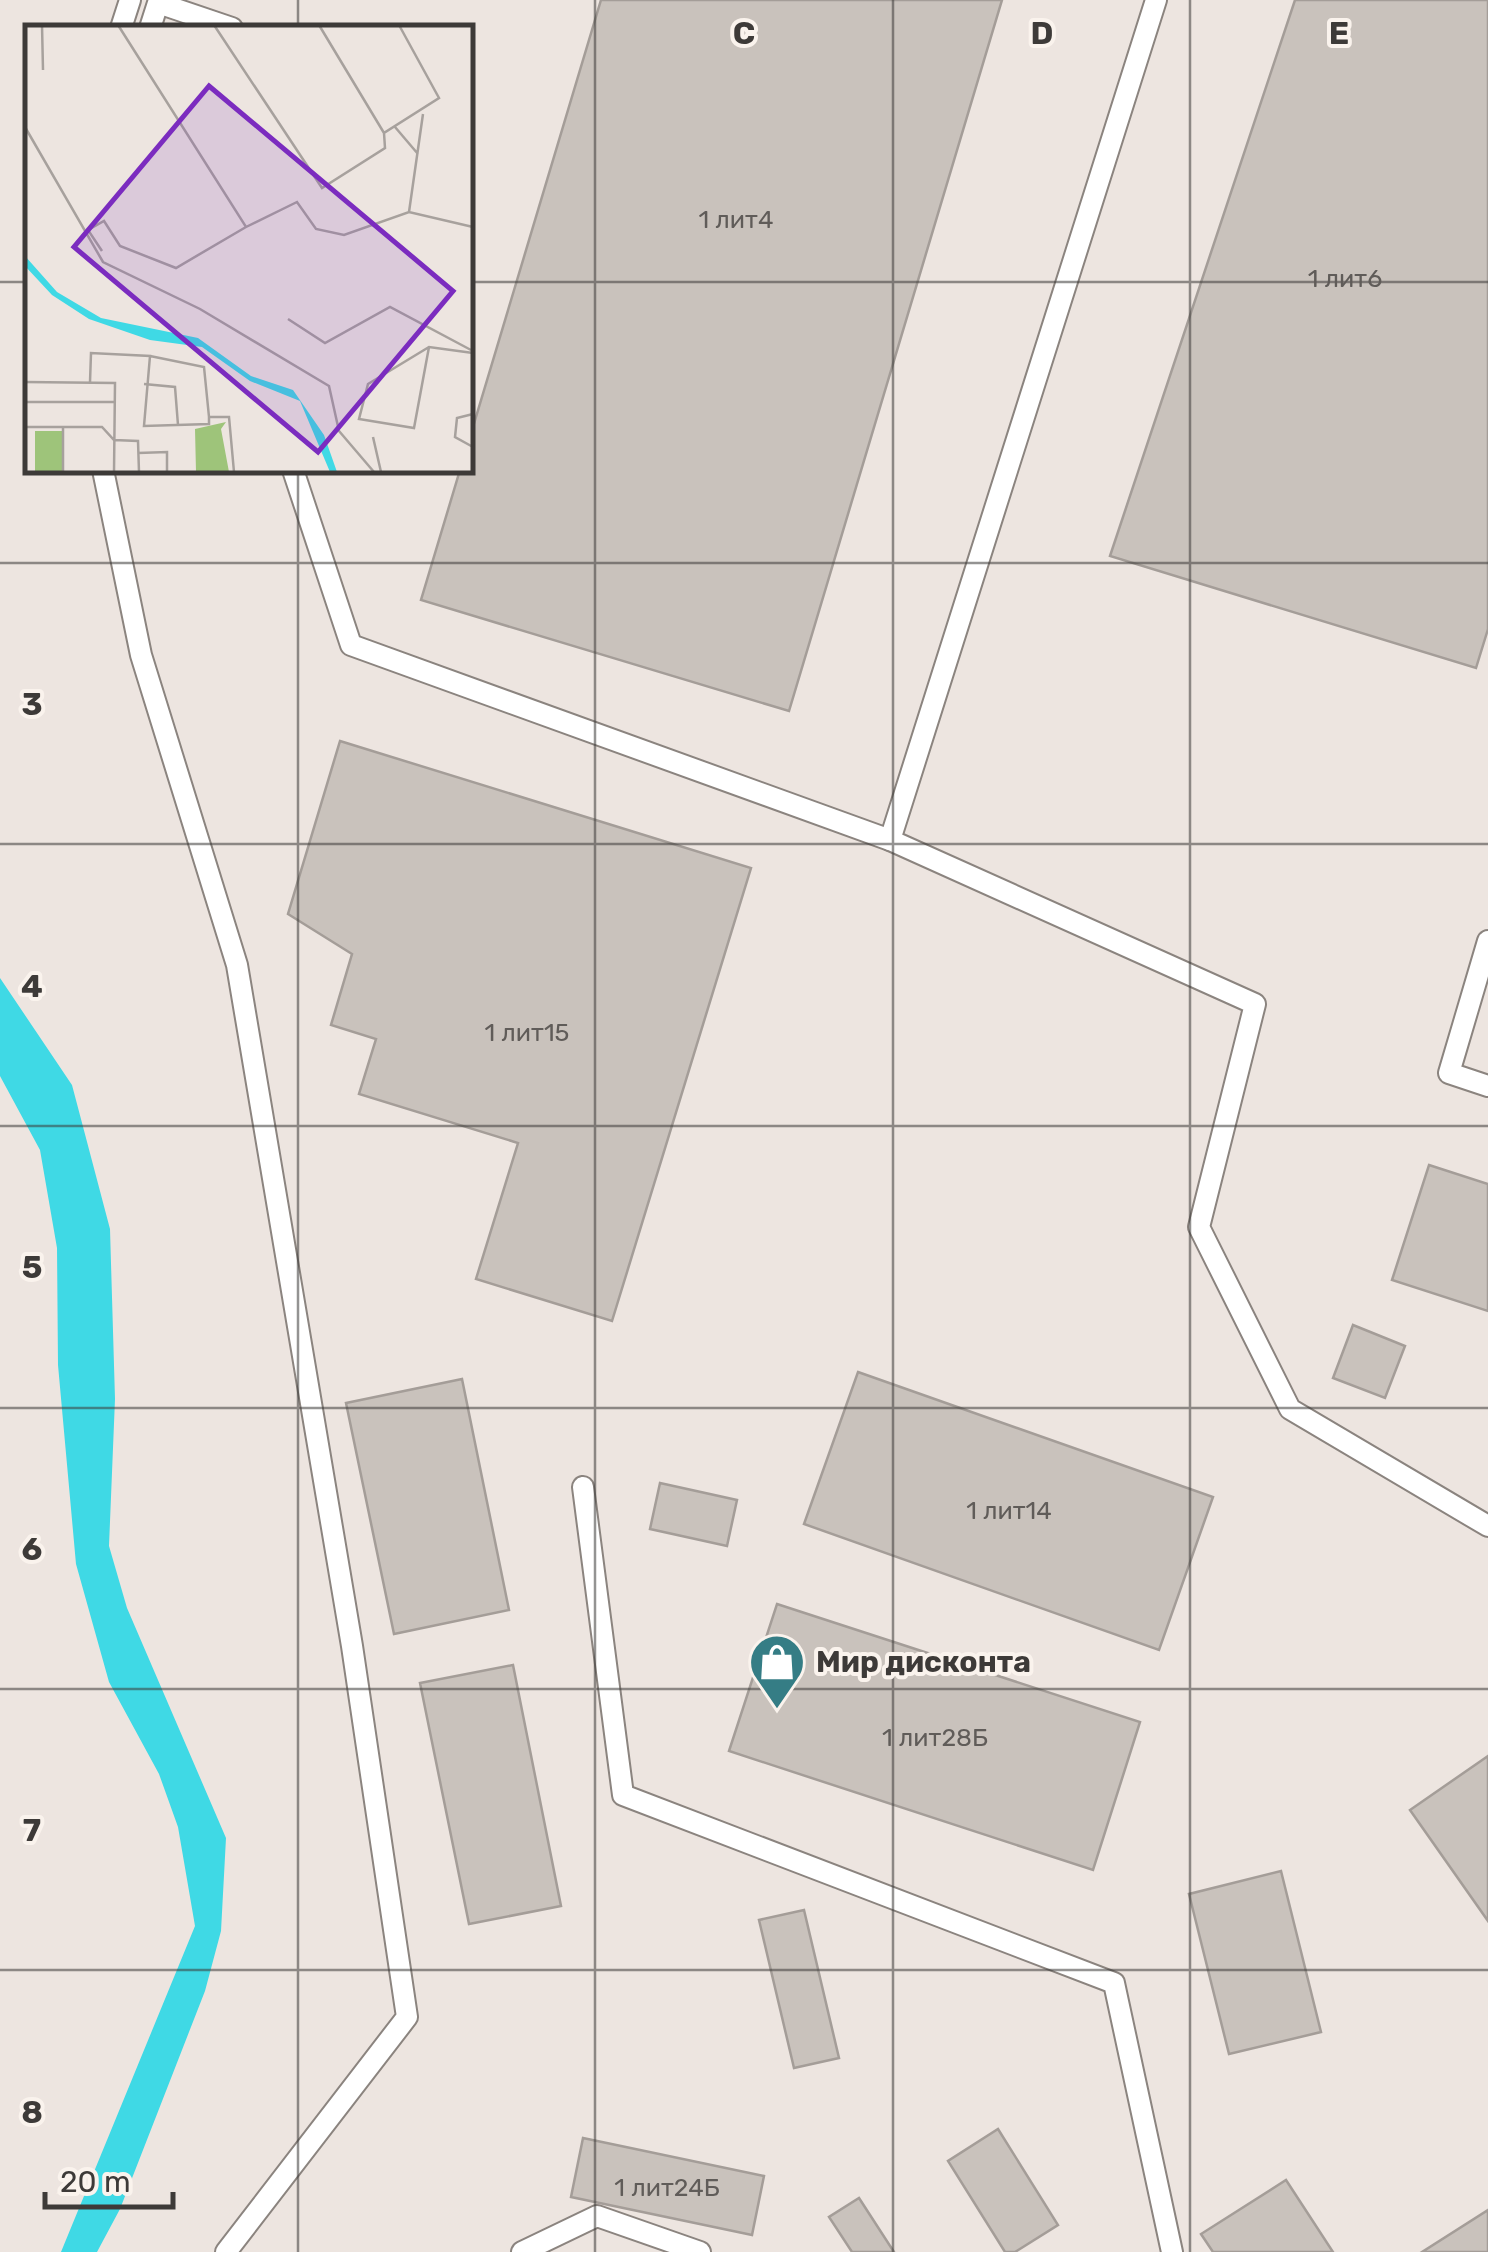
<svg xmlns="http://www.w3.org/2000/svg" width="1488" height="2252" font-family="Rubik,sans-serif">
<style>
.water{fill:#3fd9e5}
.building{fill:#c9c2bc;stroke:#a49d98;stroke-width:2.5}
.lines{fill:none;stroke-linecap:round;stroke-linejoin:round}
.service-casing{stroke:#8b847f;stroke-width:24}
.service{stroke:#fff;stroke-width:20}
.grid{fill:none;stroke:#3d3a38;stroke-width:2.5;stroke-opacity:0.55}
.labels{text-anchor:middle;stroke-width:8;stroke-linejoin:round;paint-order:stroke}
.number-label{font-size:25px;fill:#605c59}
.poi-label{font-size:30px;font-weight:bold;fill:#3d3a38;stroke:#faf3ed;text-anchor:start}
.inset-road{fill:none;stroke:#a7a19d;stroke-width:2.5}
.view{fill:#7b2cbf;fill-opacity:0.15;stroke:#7b2cbf;stroke-width:5}
.inset-edge{fill:none;stroke:#3d3a38;stroke-width:5}
.grid-label{font-size:32px;text-anchor:middle;font-weight:bold;fill:#3d3a38;stroke:#faf3ed;stroke-width:8;stroke-linejoin:round;paint-order:stroke}
</style>
<rect width="100%" height="100%" fill="#ede5e0"/>
<polygon class="water" points="0,978 72,1085 110,1229 115,1399 109,1546 127,1608 226,1838 221,1931 205,1991 120,2209 97,2252 61,2252 195,1926 178,1827 159,1774 109,1682 76,1564 58,1365 57,1248 40,1150 0,1076"/>
<g class="building">
<polygon points="601,0 1002,0 789,711 421,600 460,470 470,470 470,437"/>
<polygon points="1295,0 1488,0 1488,629 1476,668 1110,556"/>
<polygon points="340,741 751,868 612,1321 476,1279 518,1143 359,1094 376,1039 331,1025 352,954 288,914"/>
<polygon points="1429,1165 1488,1184 1488,1311 1392,1280"/>
<polygon points="1353,1325 1405,1346 1385,1398 1333,1378"/>
<polygon points="858,1372 1213,1497 1159,1650 804,1524"/>
<polygon points="462,1379 509,1610 394,1634 346,1403"/>
<polygon points="660,1483 737,1500 727,1546 650,1529"/>
<polygon points="777,1604 1140,1722 1093,1870 729,1751"/>
<polygon points="513,1665 561,1906 469,1924 420,1683"/>
<polygon points="1488,1756 1488,1921 1410,1810"/>
<polygon points="1281,1871 1321,2032 1229,2054 1189,1894"/>
<polygon points="804,1910 839,2058 794,2068 759,1920"/>
<polygon points="998,2129 1058,2225 1015,2252 1005,2252 948,2161"/>
<polygon points="583,2138 764,2176 752,2235 571,2197"/>
<polygon points="1286,2180 1333,2252 1213,2252 1201,2234"/>
<polygon points="859,2198 894,2252 852,2252 829,2217"/>
<polygon points="1488,2210 1488,2252 1422,2252"/>
</g>
<g class="lines">
<g class="service-casing">
<g id="service">
<polyline points="1156,0 890,840 1255,1004 1199,1227 1290,1409 1488,1526"/>
<polyline points="121,28 130,0"/>
<polyline points="150,28 158,3 232,28"/>
<polyline points="103,470 141,655 237,965 352,1646 407,2017 226,2252"/>
<polyline points="293,470 351,645 890,840"/>
<polyline points="1488,941 1449,1073 1488,1086"/>
<polyline points="583,1487 623,1795 1114,1983 1172,2252"/>
<polyline points="522,2252 597,2216 700,2252"/>
</g>
</g>
<use href="#service" class="service"/>
</g>
<path class="grid" d="M298,0V28M595,0V2252M893,0V2252M1190,0V2252M0,282H28M470,282H1488M298,470V2252M0,563H1488M0,844H1488M0,1126H1488M0,1408H1488M0,1689H1488M0,1970H1488"/>
<defs>
<g id="shop-pin" transform="scale(2.875)"><path d="M0 17L-7.5 6A9.5 9.5 0 1 1 7.5 6Z" fill="#357d85" stroke="#faf3ed"/><path d="M-5-2.5h2.3a2.7 3.5 0 0 1 5.4 0H5L5.5 6h-11ZM-1.5-2.5h3a1.5 2.3 0 0 0-3 0Z" fill="#fff"/></g>
</defs>
<g fill-rule="evenodd">
<use href="#shop-pin" x="777" y="1662"/>
</g>
<g class="labels">
<g class="number-label">
<text x="736" y="228">1 лит4</text>
<text x="1345" y="287">1 лит6</text>
<text x="527" y="1041">1 лит15</text>
<text x="1009" y="1519">1 лит14</text>
<text x="935" y="1746">1 лит28Б</text>
<text x="667" y="2196">1 лит24Б</text>
</g>
<g class="poi-label">
<text x="816" y="1672">Мир дисконта</text>
</g>
</g>
<g transform="translate(25 25)">
<rect width="448" height="448" fill="#ede5e0"/>
<path d="M201,397L196,404L204,447H171L170,404ZM10,406H37V447H10Z" fill="#9ec47a"/>
<path d="M0,231L32,267L76,293L173,313L226,351L268,365L299,410L312,447H305L275,376L225,356L177,322L125,315L64,294L27,270L0,241Z" fill="#3fd9e5"/>
<path class="inset-road" d="M17,0L18,45M93,0L221,202L272,177L291,204L319,210L384,187L448,202M189,0L297,163L360,123L359,108L414,73L374,0M294,0L359,108M0,102L78,237L175,284L304,361L314,406L349,447M370,102L393,129M384,187L398,89M77,226L63,205L79,196L95,221L151,243L221,202M263,294L300,318L365,282L446,325M404,322L389,403L334,394L343,359L404,322L448,328M125,331L179,342L184,392M0,357L90,358L89,447M65,357L66,328L125,331L119,401L184,399V392H204L209,447M119,359L150,362L153,400M0,377H90M448,389L432,393L430,412L448,422M0,402H77L89,415L113,416L114,447M38,402V447M348,412L356,447M113,428L142,427V447"/>
<path class="view" d="M184,61L428,266L293,427L49,222Z"/>
<rect width="448" height="448" class="inset-edge"/>
</g>
<g class="grid-label">
<text x="744" y="44">C</text>
<text x="1042" y="44">D</text>
<text x="1339" y="44">E</text>
<text x="32" y="715">3</text>
<text x="32" y="997">4</text>
<text x="32" y="1278">5</text>
<text x="32" y="1560">6</text>
<text x="32" y="1841">7</text>
<text x="32" y="2123">8</text>
</g>
<path d="M45 2192v15h128v-15" fill="none" stroke="#3d3a38" stroke-width="5"/>
<text x="60" y="2192" font-size="30" fill="#3d3a38" stroke="#faf3ed" stroke-width="8" paint-order="stroke">20 m</text>
</svg>
